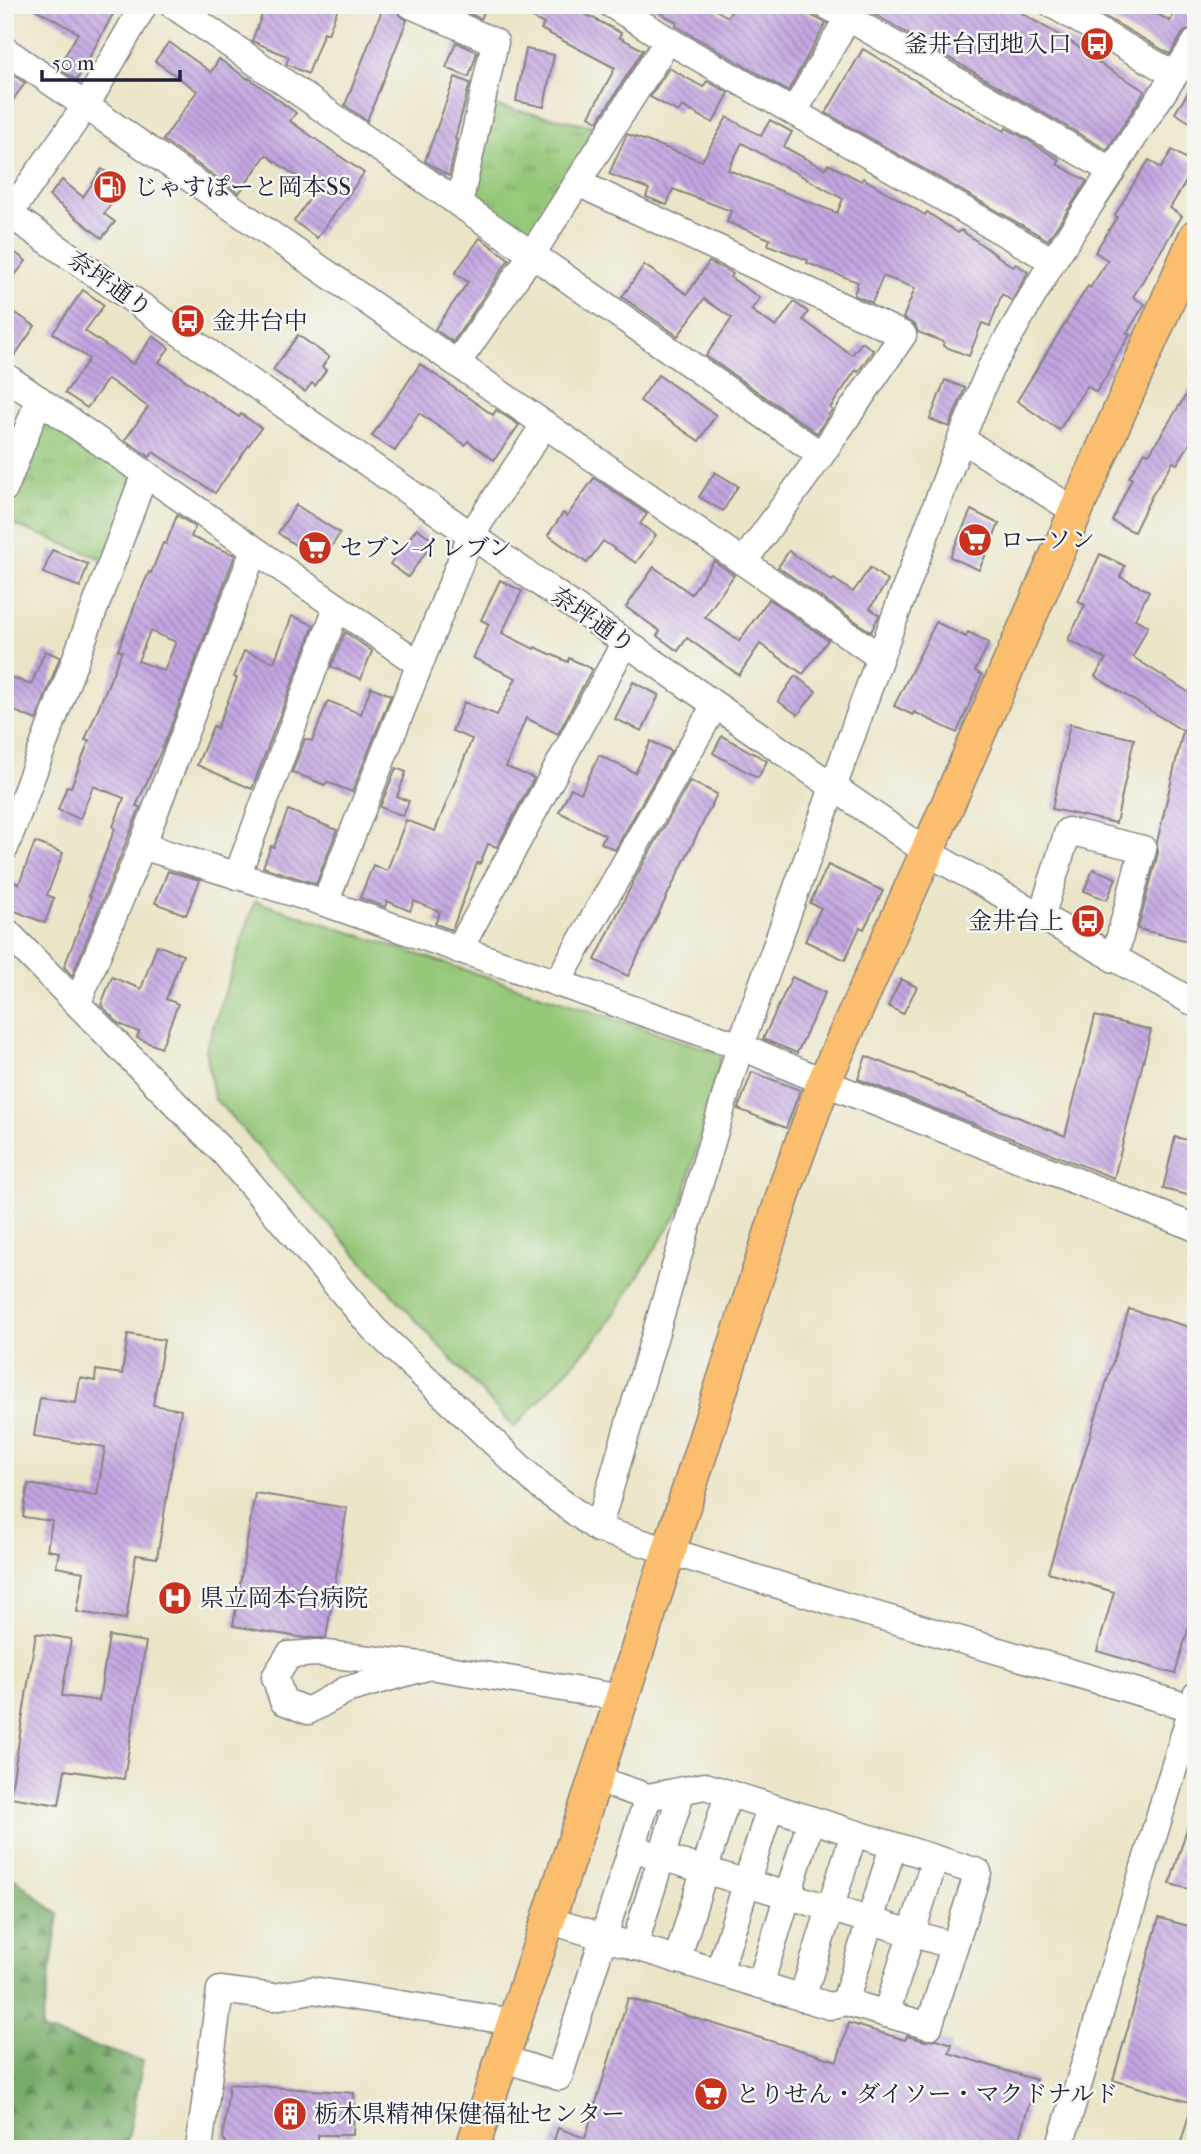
<svg xmlns="http://www.w3.org/2000/svg" width="1201" height="2154" font-family="'IM FELL French Canon','Noto Serif JP',serif">
<style>
.green{fill:#96c879;stroke:#5c755a;stroke-width:2}
.forest{fill:url(#forest-firs);stroke:#4d6752;stroke-width:2}
.park{fill:url(#park-tufts);stroke:#5c755a;stroke-width:2}
.building{fill:url(#building-back-hatch);fill-rule:evenodd}
.lines{fill:none;stroke-linecap:round;stroke-linejoin:round}
.minor-casing{stroke:#868482;stroke-width:29}
.major-casing{stroke:#868482;stroke-width:36}
.minor{stroke:#fff;stroke-width:26}
.major{stroke:#fbbe6e;stroke-width:33}
.labels{text-anchor:middle;stroke-width:5;stroke-linejoin:round;paint-order:stroke}
.poi-label{font-size:24px;fill:#22223b;stroke:#f6f6f2;text-anchor:start}
.street-label{font-size:24px;fill:#22223b;stroke:#f6f6f2}
</style>
<defs>
<pattern id="forest-firs" width="22" height="20" patternUnits="userSpaceOnUse" patternTransform="scale(1.75)"><rect width="22" height="20" fill="#78ac69"/><path d="M5 1l3.5 6h-7zM16 11l3.5 6h-7z" fill="#628c58"/></pattern>
<pattern id="park-tufts" width="24" height="20" patternUnits="userSpaceOnUse" patternTransform="scale(1.75)"><rect width="24" height="20" fill="#96c879"/><path d="M3 7l-1-3M5 7V3M7 7l1-3M15 17l-1-3M17 17v-4M19 17l1-3" fill="none" stroke="#7aa264"/></pattern>
<pattern id="building-back-hatch" width="6" height="6" patternUnits="userSpaceOnUse" patternTransform="scale(1.75)"><rect width="6" height="6" fill="#c3a5e1"/><path d="M-1 5l2 2M0 0l6 6M5-1l2 2" fill="none" stroke="#9e86b8"/></pattern>
</defs>
<rect width="100%" height="100%" fill="#f6f6f2"/>
<filter id="ink" filterUnits="userSpaceOnUse"><feTurbulence type="fractalNoise" baseFrequency=".0143" numOctaves="2"/><feDisplacementMap in="SourceGraphic" scale="14" xChannelSelector="R" yChannelSelector="G"/><feConvolveMatrix kernelMatrix="1 2 1 2 8 2 1 2 1" color-interpolation-filters="sRGB"/></filter>
<filter id="wash" filterUnits="userSpaceOnUse"><feTurbulence type="fractalNoise" baseFrequency=".00686" numOctaves="4" result="noise"/><feDisplacementMap in="SourceGraphic" scale="28" xChannelSelector="R" yChannelSelector="G"/><feGaussianBlur stdDeviation="1.57" result="paint"/><feColorMatrix in="noise" values="0 0 0 0 0 0 0 0 0 0 0 0 0 0 0 0 0 1.4 0 .05"/><feComposite in="paint" operator="in"/></filter>
<g filter="url(#wash)">
<rect width="100%" height="100%" fill="#ebe5c8"/>
<polygon class="green" points="255,901 722,1054 681,1208 605,1329 514,1428 214,1098 206,1049"/>
<polygon class="forest" points="5,1870 59,1915 41,2030 143,2061 126,2149 5,2149"/>
<g class="park">
<polygon points="490,105 605,128 536,235 521,237 466,198"/>
<polygon points="42,409 138,475 107,561 5,521 5,506"/>
</g>
<g id="blocks">
<g class="building">
<polygon points="28,5 118,5 77,80 58,68 78,33"/>
<polygon points="269,5 339,5 328,34 324,32 308,74 286,64 289,57 252,41 263,12 266,13"/>
<polygon points="384,5 395,5 399,15 407,20 367,121 345,105"/>
<polygon points="465,5 487,5 481,19 463,11"/>
<polygon points="509,5 569,5 621,33 619,37 643,50 598,121 589,116 615,68 541,29 544,24"/>
<polygon points="646,5 707,5 728,17 735,5 792,5 826,23 788,91 676,26 677,22"/>
<polygon points="879,5 1008,5 1096,57 1094,60 1145,91 1107,150 874,14"/>
<polygon points="1085,5 1141,5 1170,21 1178,5 1196,5 1196,26 1183,33 1170,54"/>
<polygon points="169,42 211,72 219,59 248,79 249,78 296,113 290,121 364,173 317,238 294,221 316,190 266,155 239,193 163,140 197,91 155,61"/>
<polygon points="456,42 477,52 469,77 446,68"/>
<polygon points="526,49 554,55 544,107 516,101"/>
<polygon points="863,49 951,102 1004,131 1006,128 1028,140 1059,160 1057,164 1087,181 1048,240 826,113"/>
<polygon points="669,68 703,87 707,81 729,93 713,123 682,106 678,112 650,97"/>
<polygon points="5,69 25,83 5,111"/>
<polygon points="455,77 470,83 455,139 457,140 449,176 425,161"/>
<polygon points="1196,80 1196,126 1175,113"/>
<path d="M727,117L761,136L770,120L792,132L784,147L825,169L828,164L861,181L863,178L925,215L927,212L958,233L961,230L1013,267L1016,264L1028,272L1012,301L1002,294L990,326L982,323L969,356L943,346L944,342L918,332L916,326L903,318L915,288L883,276L872,303L854,295L858,282L807,263L808,260L768,245L770,239L727,222L731,211L673,189L667,205L646,197L649,189L609,174L627,134L702,161ZM742,143L843,199L837,213L728,170Z"/>
<polygon points="1172,150 1196,165 1170,208 1182,216 1133,297 1145,304 1127,333 1130,335 1111,365 1113,366 1096,392 1087,386 1059,430 1017,401 1088,286 1090,288 1108,260 1095,252 1117,217 1115,215 1134,183 1149,160 1161,168"/>
<polygon points="102,169 124,185 104,214 115,222 102,238 49,196 62,180 83,197"/>
<polygon points="480,238 509,259 453,342 435,329 468,282 455,273"/>
<polygon points="5,245 26,261 5,288"/>
<polygon points="709,262 729,271 733,274 730,277 760,298 751,310 776,327 794,302 808,312 803,320 852,355 862,342 873,350 858,372 856,370 830,408 832,410 817,433 706,356 732,318 704,299 678,336 622,297 644,265 687,294"/>
<polygon points="83,290 104,305 85,331 133,364 153,336 169,348 159,362 239,417 241,414 261,428 215,493 153,452 150,457 125,440 148,407 108,379 87,408 65,393 89,359 53,333"/>
<polygon points="5,306 35,326 15,355 5,348"/>
<polygon points="298,335 329,357 322,367 326,370 315,386 312,383 305,392 273,370"/>
<polygon points="420,364 493,415 496,410 519,425 494,460 468,441 465,445 419,413 395,451 372,436"/>
<polygon points="658,375 716,415 699,441 640,401"/>
<polygon points="1196,379 1196,434 1177,464 1173,462 1151,497 1134,532 1112,521 1132,478 1129,477 1145,452 1149,454"/>
<polygon points="945,380 965,388 949,427 930,419"/>
<polygon points="715,472 738,486 723,511 699,497"/>
<polygon points="594,478 647,514 640,524 656,535 636,563 603,541 587,563 548,535 563,513 567,516"/>
<polygon points="296,505 340,533 321,563 278,533"/>
<polygon points="971,510 999,524 979,570 950,557"/>
<path d="M177,515L195,527L191,537L235,555L165,742L136,806L140,807L127,840L72,976L64,967L91,897L89,896L115,828L113,827L124,798L93,786L80,819L58,810L67,786L71,787L89,741L85,740L122,651L118,650L138,597L149,572L151,573L163,543L166,544ZM150,631L176,642L164,671L138,661Z"/>
<polygon points="417,528 434,541 408,577 390,564"/>
<polygon points="52,550 88,564 80,587 43,573"/>
<polygon points="789,551 832,581 834,579 853,592 870,568 888,581 870,608 879,615 871,632 778,567"/>
<polygon points="1100,554 1125,566 1120,577 1149,591 1135,619 1148,626 1133,657 1196,697 1196,916 1189,941 1138,929 1158,853 1157,842 1183,731 1095,676 1106,659 1068,640 1085,605 1078,602"/>
<polygon points="714,561 734,575 705,617 739,641 769,599 828,640 803,674 760,644 739,675 687,638 678,651 657,636 660,631 626,607 654,567 691,594"/>
<polygon points="500,580 522,591 502,633 534,649 535,647 568,662 569,658 592,669 558,734 526,718 506,767 534,778 497,847 488,844 480,864 477,863 452,930 435,924 440,912 414,901 410,911 387,901 385,907 360,898 373,865 387,871 406,820 435,831 472,739 452,731 464,702 497,715 516,678 473,658 489,624 481,620"/>
<polygon points="292,616 314,625 252,789 197,765 213,726 217,728 237,678 234,677 244,651 274,662"/>
<polygon points="936,622 966,637 968,632 989,643 975,671 982,675 957,733 914,712 913,715 894,706"/>
<polygon points="345,632 372,651 361,679 331,667"/>
<polygon points="45,651 60,657 36,720 5,707 5,675 31,685"/>
<polygon points="795,676 816,691 798,715 778,701"/>
<polygon points="633,682 659,695 642,731 615,719"/>
<polygon points="371,687 391,695 352,792 327,782 325,785 292,772 305,739 312,741 328,701 361,714"/>
<polygon points="1070,724 1134,739 1116,823 1052,809"/>
<polygon points="722,736 767,761 758,778 713,753"/>
<polygon points="651,741 671,751 615,850 601,843 605,835 559,812 571,788 581,793 599,755 635,773"/>
<polygon points="396,768 406,772 397,797 409,801 403,816 380,807"/>
<polygon points="690,781 717,794 628,976 595,960 634,880"/>
<polygon points="288,810 337,830 316,884 263,867 271,846 274,847"/>
<polygon points="35,842 63,853 47,895 54,898 45,923 5,907 5,878 19,884"/>
<polygon points="828,865 883,891 864,929 860,927 845,960 805,941 821,908 810,903"/>
<polygon points="1093,869 1116,878 1107,900 1084,891"/>
<polygon points="168,871 200,880 186,915 155,903"/>
<polygon points="157,945 183,955 166,999 178,1004 161,1048 137,1038 139,1032 119,1024 101,1005 112,977 141,989"/>
<polygon points="792,977 825,993 797,1053 763,1039"/>
<polygon points="901,979 917,987 903,1014 888,1006"/>
<polygon points="1095,1016 1151,1030 1114,1178 858,1079 866,1056 1065,1136"/>
<polygon points="752,1072 800,1090 786,1128 738,1109"/>
<polygon points="1175,1137 1196,1142 1196,1197 1163,1189"/>
<polygon points="1129,1309 1196,1329 1196,1617 1192,1616 1175,1674 1097,1651 1114,1592 1048,1572"/>
<polygon points="128,1334 164,1340 153,1405 181,1410 157,1558 136,1555 126,1619 77,1612 84,1572 56,1567 59,1552 47,1550 52,1521 23,1517 28,1484 97,1495 105,1447 34,1436 40,1398 76,1403 80,1378 95,1381 96,1370 122,1374"/>
<polygon points="255,1493 347,1508 326,1638 305,1638 233,1626"/>
<polygon points="36,1633 71,1639 62,1696 99,1701 109,1636 146,1642 124,1779 65,1770 59,1805 10,1797"/>
<polygon points="1192,1812 1196,1813 1196,1891 1170,1884"/>
<polygon points="1159,1918 1196,1928 1196,2104 1113,2080"/>
<polygon points="628,1998 837,2061 849,2023 905,2040 907,2036 925,2041 937,2039 952,2044 949,2053 1036,2080 1016,2149 551,2149 558,2128 585,2138"/>
<polygon points="229,2084 354,2093 353,2135 318,2135 318,2149 228,2149 223,2137"/>
<polygon points="1192,2105 1196,2106 1196,2149 1179,2149"/>
</g>
</g>
</g>
<g filter="url(#ink)">
<use href="#blocks" fill-opacity="0" stroke="#868482" stroke-width="2"/>
<g class="lines">
<g class="minor-casing">
<g id="minor">
<polyline points="173,5 821,455"/>
<polyline points="411,5 495,42 459,204"/>
<polyline points="612,5 668,40 1053,261"/>
<polyline points="826,5 1112,171"/>
<polyline points="1053,5 1175,75"/>
<polyline points="5,50 880,657"/>
<polyline points="794,112 855,5"/>
<polyline points="578,183 903,335 821,455 744,561"/>
<polyline points="5,211 927,852 1196,1004"/>
<polyline points="5,220 87,104 144,5"/>
<polyline points="458,362 532,254 668,40"/>
<polyline points="5,376 419,664"/>
<polyline points="961,439 990,369 1053,261 1196,42"/>
<polyline points="5,488 39,399"/>
<polyline points="142,846 325,903 740,1046 836,1087 1196,1228"/>
<polyline points="5,848 145,473"/>
<polyline points="237,876 337,607"/>
<polyline points="325,903 471,535 545,424"/>
<polyline points="1041,917 1068,831 1143,849 1114,959"/>
<polyline points="5,930 225,1154 374,1329 541,1487 598,1529 849,1607 1192,1708"/>
<polyline points="459,950 625,642"/>
<polyline points="557,983 715,705"/>
<polyline points="78,1002 142,846 254,550"/>
<polyline points="598,1529 740,1046 880,657 961,439 1075,511"/>
<polyline points="430,1666 317,1653 289,1655 275,1677 283,1701 308,1711 346,1690 430,1666 622,1698"/>
<polyline points="632,1848 954,1946"/>
<polyline points="548,1920 830,2006 845,2002 929,2026 978,1872 705,1786 648,1797 595,1779"/>
<polyline points="634,1947 682,1790"/>
<polyline points="677,1960 728,1794"/>
<polyline points="719,1972 770,1807"/>
<polyline points="760,1985 811,1820"/>
<polyline points="802,1998 854,1833"/>
<polyline points="845,2002 893,1846"/>
<polyline points="886,2014 935,1859"/>
<polyline points="502,2058 559,2077 648,1797"/>
<polyline points="199,2149 220,1990 274,1997 312,1990 514,2022"/>
<polyline points="1059,2149 1196,1695"/>
</g>
</g>
<g class="major-casing">
<polyline id="major" points="472,2149 622,1698 787,1183 824,1082 927,852 1196,236"/>
</g>
<use href="#minor" class="minor"/>
<use href="#major" class="major"/>
</g>
</g>
<defs>
<g id="bus-disc" transform="scale(1.75)"><circle r="9.5" fill="#c8321e" stroke="#f6f6f2"/><path d="M-5-6H5V4H4V6H2V4H-2V6H-4V4H-5ZM-3.5-4V0h7V-4ZM-3.5 1.2v1.5H-2V1.2ZM2 1.2v1.5H3.5V1.2Z" fill="#fff"/></g>
<g id="fuel-disc" transform="scale(1.75)"><circle r="9.5" fill="#c8321e" stroke="#f6f6f2"/><path d="M-5.5-6h7V0h2V4h1.3V-2.5L3-4.5l.8-.8L6-3V5H2.5V1h-1V6h-7ZM-4.2-4.7v3.2H.2V-4.7Z" fill="#fff"/></g>
<g id="supermarket-disc" transform="scale(1.75)"><circle r="9.5" fill="#c8321e" stroke="#f6f6f2"/><path d="M-6-5.5h2.5l.6 2H6L4.5 2H-2.5L-4.4-4H-6ZM-1.5 3.2a1.3 1.3 0 1 0 .1 0ZM3 3.2a1.3 1.3 0 1 0 .1 0Z" fill="#fff"/></g>
<g id="hospital-disc" transform="scale(1.75)"><circle r="9.5" fill="#c8321e" stroke="#f6f6f2"/><path d="M-5-5h3v3.5h4V-5h3V5h-3V1.5h-4V5h-3Z" fill="#fff"/></g>
<g id="building-disc" transform="scale(1.75)"><circle r="9.5" fill="#c8321e" stroke="#f6f6f2"/><path d="M-4-6H4V6H1V3H-1V6H-4ZM-2.5-4.3h1.7v1.8h-1.7ZM.8-4.3h1.7v1.8H.8ZM-2.5-1h1.7V.8h-1.7ZM.8-1h1.7V.8H.8Z" fill="#fff"/></g>
</defs>
<g fill-rule="evenodd">
<use href="#bus-disc" x="1097" y="44"/>
<use href="#fuel-disc" x="110" y="187"/>
<use href="#bus-disc" x="188" y="321"/>
<use href="#supermarket-disc" x="975" y="540"/>
<use href="#supermarket-disc" x="315" y="548"/>
<use href="#bus-disc" x="1088" y="921"/>
<use href="#hospital-disc" x="175" y="1598"/>
<use href="#supermarket-disc" x="711" y="2094"/>
<use href="#building-disc" x="290" y="2114"/>
</g>
<g class="labels">
<g class="poi-label">
<text x="1072" y="52" text-anchor="end">釜井台団地入口</text>
<text x="134" y="195">じゃすぽーと岡本SS</text>
<text x="212" y="329">金井台中</text>
<text x="1000" y="548">ローソン</text>
<text x="340" y="556">セブン-イレブン</text>
<text x="1064" y="929" text-anchor="end">金井台上</text>
<text x="200" y="1606">県立岡本台病院</text>
<text x="736" y="2102">とりせん・ダイソー・マクドナルド</text>
<text x="314" y="2122">栃木県精神保健福祉センター</text>
</g>
<g class="street-label">
<text transform="translate(110 284) rotate(35)" y="8">奈坪通り</text>
<text transform="translate(593 620) rotate(35)" y="8">奈坪通り</text>
</g>
</g>
<rect width="1201" height="2154" fill="none" stroke="#f6f6f2" stroke-width="28"/>
<path d="M42 70v10h138v-10" fill="none" stroke="#22223b" stroke-width="3.5"/>
<text x="52" y="70" font-size="21" fill="#22223b" stroke="#f6f6f2" stroke-width="5" paint-order="stroke">50 m</text>
</svg>
